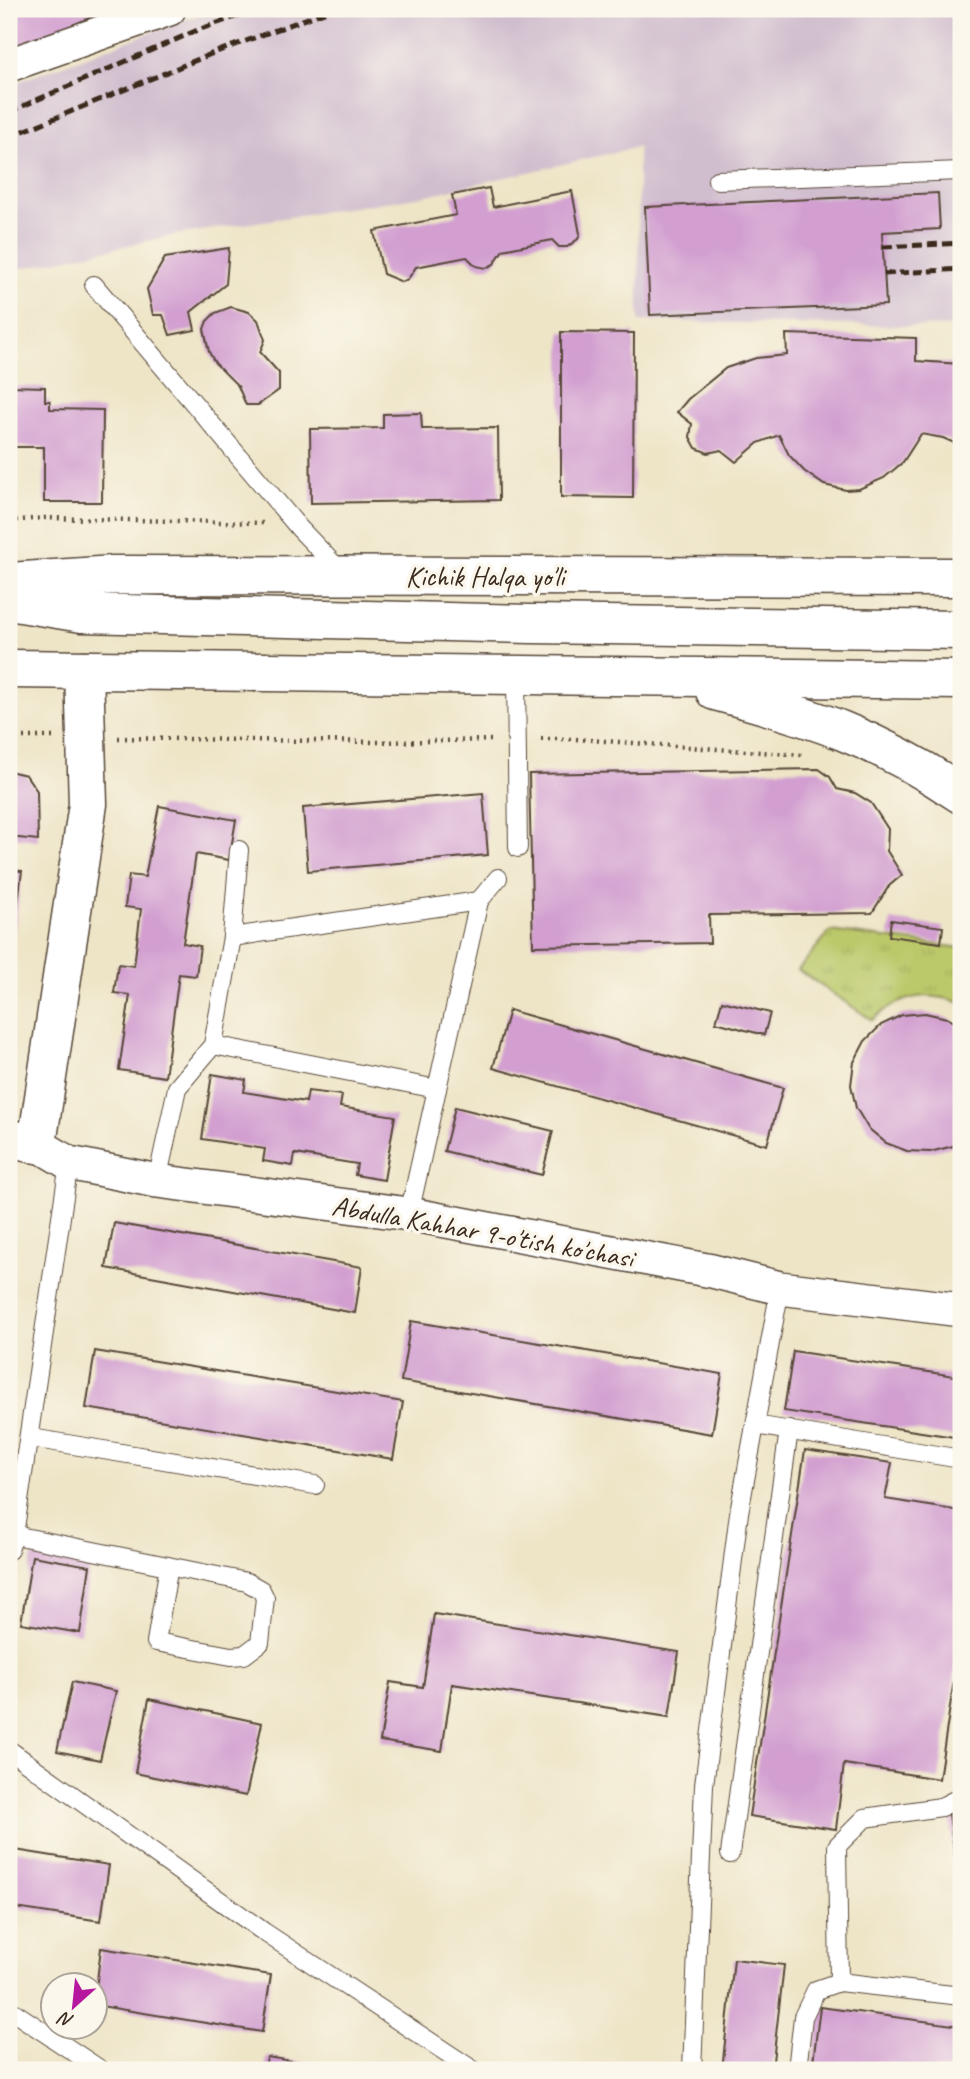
<svg xmlns="http://www.w3.org/2000/svg" width="970" height="2079" font-family="Caveat,sans-serif">
<style>
.railway{fill:#d0bdce}
.grass{fill:url(#grass-tufts);stroke:#7c7a44;stroke-width:2}
.building{fill:#d29fd0}
.lines{fill:none;stroke-linecap:round;stroke-linejoin:round}
.service-casing{stroke:#564637;stroke-width:20}
.minor-casing{stroke:#564637;stroke-width:36}
.tertiary-casing{stroke:#564637;stroke-width:41}
.trunk-casing{stroke:#564637;stroke-width:41}
.path{stroke:#564637;stroke-width:4.5;stroke-dasharray:2 5;stroke-linecap:butt}
.service{stroke:#fff;stroke-width:18}
.minor{stroke:#fff;stroke-width:33}
.tertiary{stroke:#fff;stroke-width:38}
.trunk{stroke:#fff;stroke-width:38}
.rail{stroke:#3b2a1e;stroke-width:5;stroke-dasharray:10 5;stroke-linecap:butt}
.labels{text-anchor:middle;stroke-width:7;stroke-linejoin:round;paint-order:stroke}
.street-label{font-size:28px;fill:#3b2a1e;stroke:#fbf7ec}
</style>
<defs>
<pattern id="grass-tufts" width="24" height="20" patternUnits="userSpaceOnUse" patternTransform="scale(1.75)"><rect width="24" height="20" fill="#bcc96b"/><path d="M3 7l-1-3M5 7V3M7 7l1-3M15 17l-1-3M17 17v-4M19 17l1-3" fill="none" stroke="#a2ad5c"/></pattern>
</defs>
<rect width="100%" height="100%" fill="#fbf7ec"/>
<filter id="ink" filterUnits="userSpaceOnUse"><feTurbulence type="fractalNoise" baseFrequency=".0143" numOctaves="2"/><feDisplacementMap in="SourceGraphic" scale="14" xChannelSelector="R" yChannelSelector="G"/><feConvolveMatrix kernelMatrix="1 2 1 2 8 2 1 2 1" color-interpolation-filters="sRGB"/></filter>
<filter id="wash" filterUnits="userSpaceOnUse"><feTurbulence type="fractalNoise" baseFrequency=".00686" numOctaves="4" result="noise"/><feDisplacementMap in="SourceGraphic" scale="28" xChannelSelector="R" yChannelSelector="G"/><feGaussianBlur stdDeviation="1.57" result="paint"/><feColorMatrix in="noise" values="0 0 0 0 0 0 0 0 0 0 0 0 0 0 0 0 0 1.4 0 .05"/><feComposite in="paint" operator="in"/></filter>
<g filter="url(#wash)">
<rect width="100%" height="100%" fill="#eee5c7"/>
<polygon class="railway" points="214,9 961,9 961,327 639,321 638,147 423,196 175,235 9,271 9,85"/>
<path class="grass" d="M830,931L961,948V1003C926,990 900,996 872,1020L798,970Z"/>
<g id="blocks">
<g class="building">
<polygon points="23,9 92,9 94,16 9,52 9,15"/>
<polygon points="96,9 114,9 98,15"/>
<polygon points="489,188 493,207 572,191 580,234 578,239 567,247 559,247 552,240 503,250 494,264 486,268 476,266 467,257 416,267 408,279 402,282 383,274 374,231 456,215 452,195"/>
<polygon points="938,193 940,229 882,232 886,305 650,315 645,207"/>
<polygon points="229,248 226,284 191,312 195,330 170,335 163,315 153,315 147,289 165,258"/>
<polygon points="231,307 249,312 258,320 265,340 260,352 279,373 279,390 258,405 246,405 238,386 215,363 209,352 204,329 207,321 215,313"/>
<polygon points="561,332 634,333 633,498 561,497"/>
<polygon points="786,334 916,338 916,361 961,364 961,446 943,438 921,434 903,462 884,478 859,489 846,490 824,485 804,471 789,455 779,435 758,443 736,462 721,450 708,453 696,448 690,437 692,424 677,412 688,399 726,368 756,358 787,355"/>
<polygon points="9,386 45,387 45,401 50,401 50,409 103,410 102,502 44,502 44,447 9,447"/>
<polygon points="421,413 422,429 498,428 499,500 311,503 310,429 383,428 383,414"/>
<polygon points="819,769 830,777 837,789 855,793 871,803 888,829 887,851 902,875 889,886 872,913 709,915 710,943 533,946 529,774"/>
<polygon points="9,771 26,775 37,791 38,840 9,837"/>
<polygon points="483,793 488,855 308,871 303,808"/>
<polygon points="159,806 236,820 229,860 196,854 183,943 200,946 196,976 179,974 165,1077 119,1070 130,995 114,993 118,964 134,966 141,909 125,907 129,875 145,877"/>
<polygon points="9,870 22,871 10,965 9,964"/>
<polygon points="891,920 943,927 941,943 889,936"/>
<polygon points="722,1001 770,1013 764,1035 716,1022"/>
<polygon points="509,1010 783,1088 767,1145 493,1068"/>
<polygon points="925,1013 947,1018 961,1026 961,1139 953,1146 930,1152 907,1151 886,1143 868,1128 856,1108 851,1085 854,1062 865,1041 881,1025 902,1015"/>
<polygon points="212,1074 246,1080 244,1092 306,1102 308,1091 342,1095 340,1107 395,1116 384,1180 355,1175 357,1164 295,1154 293,1166 263,1161 265,1149 202,1139"/>
<polygon points="455,1107 553,1131 542,1175 444,1151"/>
<polygon points="114,1223 362,1267 355,1313 106,1268"/>
<polygon points="411,1321 722,1374 712,1434 401,1381"/>
<polygon points="95,1351 403,1402 393,1459 86,1408"/>
<polygon points="793,1351 961,1377 961,1438 784,1411"/>
<polygon points="805,1450 892,1463 885,1499 961,1511 961,1634 939,1779 844,1764 836,1829 749,1816"/>
<polygon points="32,1556 90,1566 80,1633 21,1623"/>
<polygon points="434,1614 679,1652 669,1717 452,1684 442,1751 380,1741 390,1682 423,1687"/>
<polygon points="72,1682 116,1691 100,1760 57,1751"/>
<polygon points="149,1699 262,1723 246,1796 135,1773"/>
<polygon points="961,1813 961,1894 960,1895 949,1814"/>
<polygon points="9,1849 109,1865 101,1921 9,1907"/>
<polygon points="101,1948 271,1975 262,2032 94,2005"/>
<polygon points="734,1959 784,1965 772,2070 722,2070"/>
<polygon points="820,2007 961,2026 961,2070 812,2070"/>
<polygon points="267,2057 341,2069 341,2070 265,2070"/>
</g>
</g>
</g>
<g filter="url(#ink)">
<use href="#blocks" fill-opacity="0" stroke="#564637" stroke-width="2"/>
<g class="lines">
<g class="service-casing">
<g id="service">
<polyline points="717,180 961,171"/>
<polyline points="94,285 299,528 342,573"/>
<polyline points="516,675 518,848"/>
<polyline points="232,937 479,901"/>
<polyline points="213,1045 437,1089"/>
<polyline points="157,1181 177,1088 213,1045 232,937 239,850"/>
<polyline points="409,1214 479,901 498,878"/>
<polyline points="755,1425 961,1459"/>
<polyline points="31,1438 315,1485"/>
<polyline points="9,1534 14,1535 247,1582 261,1590 265,1598 260,1643 244,1655 231,1656 156,1642 169,1566"/>
<polyline points="9,1550 14,1535 69,1163"/>
<polyline points="9,1750 264,1932 473,2070"/>
<polyline points="730,1854 789,1430"/>
<polyline points="839,1982 837,1846 865,1818 941,1807 961,1797"/>
<polyline points="9,2009 101,2070"/>
<polyline points="692,2070 704,1785 739,1513 780,1288"/>
<polyline points="797,2070 803,2017 816,1990 839,1982 961,1996"/>
</g>
</g>
<g class="minor-casing">
<g id="minor">
<polyline points="9,65 169,9"/>
<polyline points="37,1144 69,1163 157,1181 409,1214 712,1271 780,1288 961,1310"/>
</g>
</g>
<g class="tertiary-casing">
<polyline id="tertiary" points="9,1139 37,1144 88,804 84,670"/>
</g>
<g class="trunk-casing">
<g id="trunk">
<polyline points="9,582 114,575 961,577"/>
<polyline points="9,601 82,613 531,624 961,630"/>
<polyline points="9,669 961,680"/>
<path d="M715,691C811,717 877,737 961,794"/>
</g>
</g>
<g class="path">
<polyline points="9,521 45,518 263,523"/>
<polyline points="9,737 53,737"/>
<polyline points="118,738 376,742 494,740"/>
<polyline points="541,739 576,739 802,755"/>
</g>
<use href="#service" class="service"/>
<use href="#minor" class="minor"/>
<use href="#tertiary" class="tertiary"/>
<use href="#trunk" class="trunk"/>
<g class="rail">
<polyline points="9,112 198,30 258,9"/>
<polyline points="9,137 211,54 332,9"/>
<polyline points="883,247 961,243"/>
<polyline points="884,274 961,269"/>
</g>
</g>
</g>
<g class="labels">
<g class="street-label">
<text x="485" y="586">Kichik Halqa yo'li</text>
<text transform="translate(483 1231) rotate(10)" y="10">Abdulla Kahhar 9-o'tish ko'chasi</text>
</g>
</g>
<rect width="970" height="2079" fill="none" stroke="#fbf7ec" stroke-width="35"/>
<g transform="translate(74 2006) rotate(207)"><circle r="33" fill="#fbf7ec" stroke="#aea59a" stroke-width="2"/>
<path d="M0-5L12 26L0 18L-12 26Z" fill="#b5179e"/>
<text y="-10" font-size="19" font-weight="bold" text-anchor="middle" fill="#3b2a1e">N</text>
</g>
</svg>
